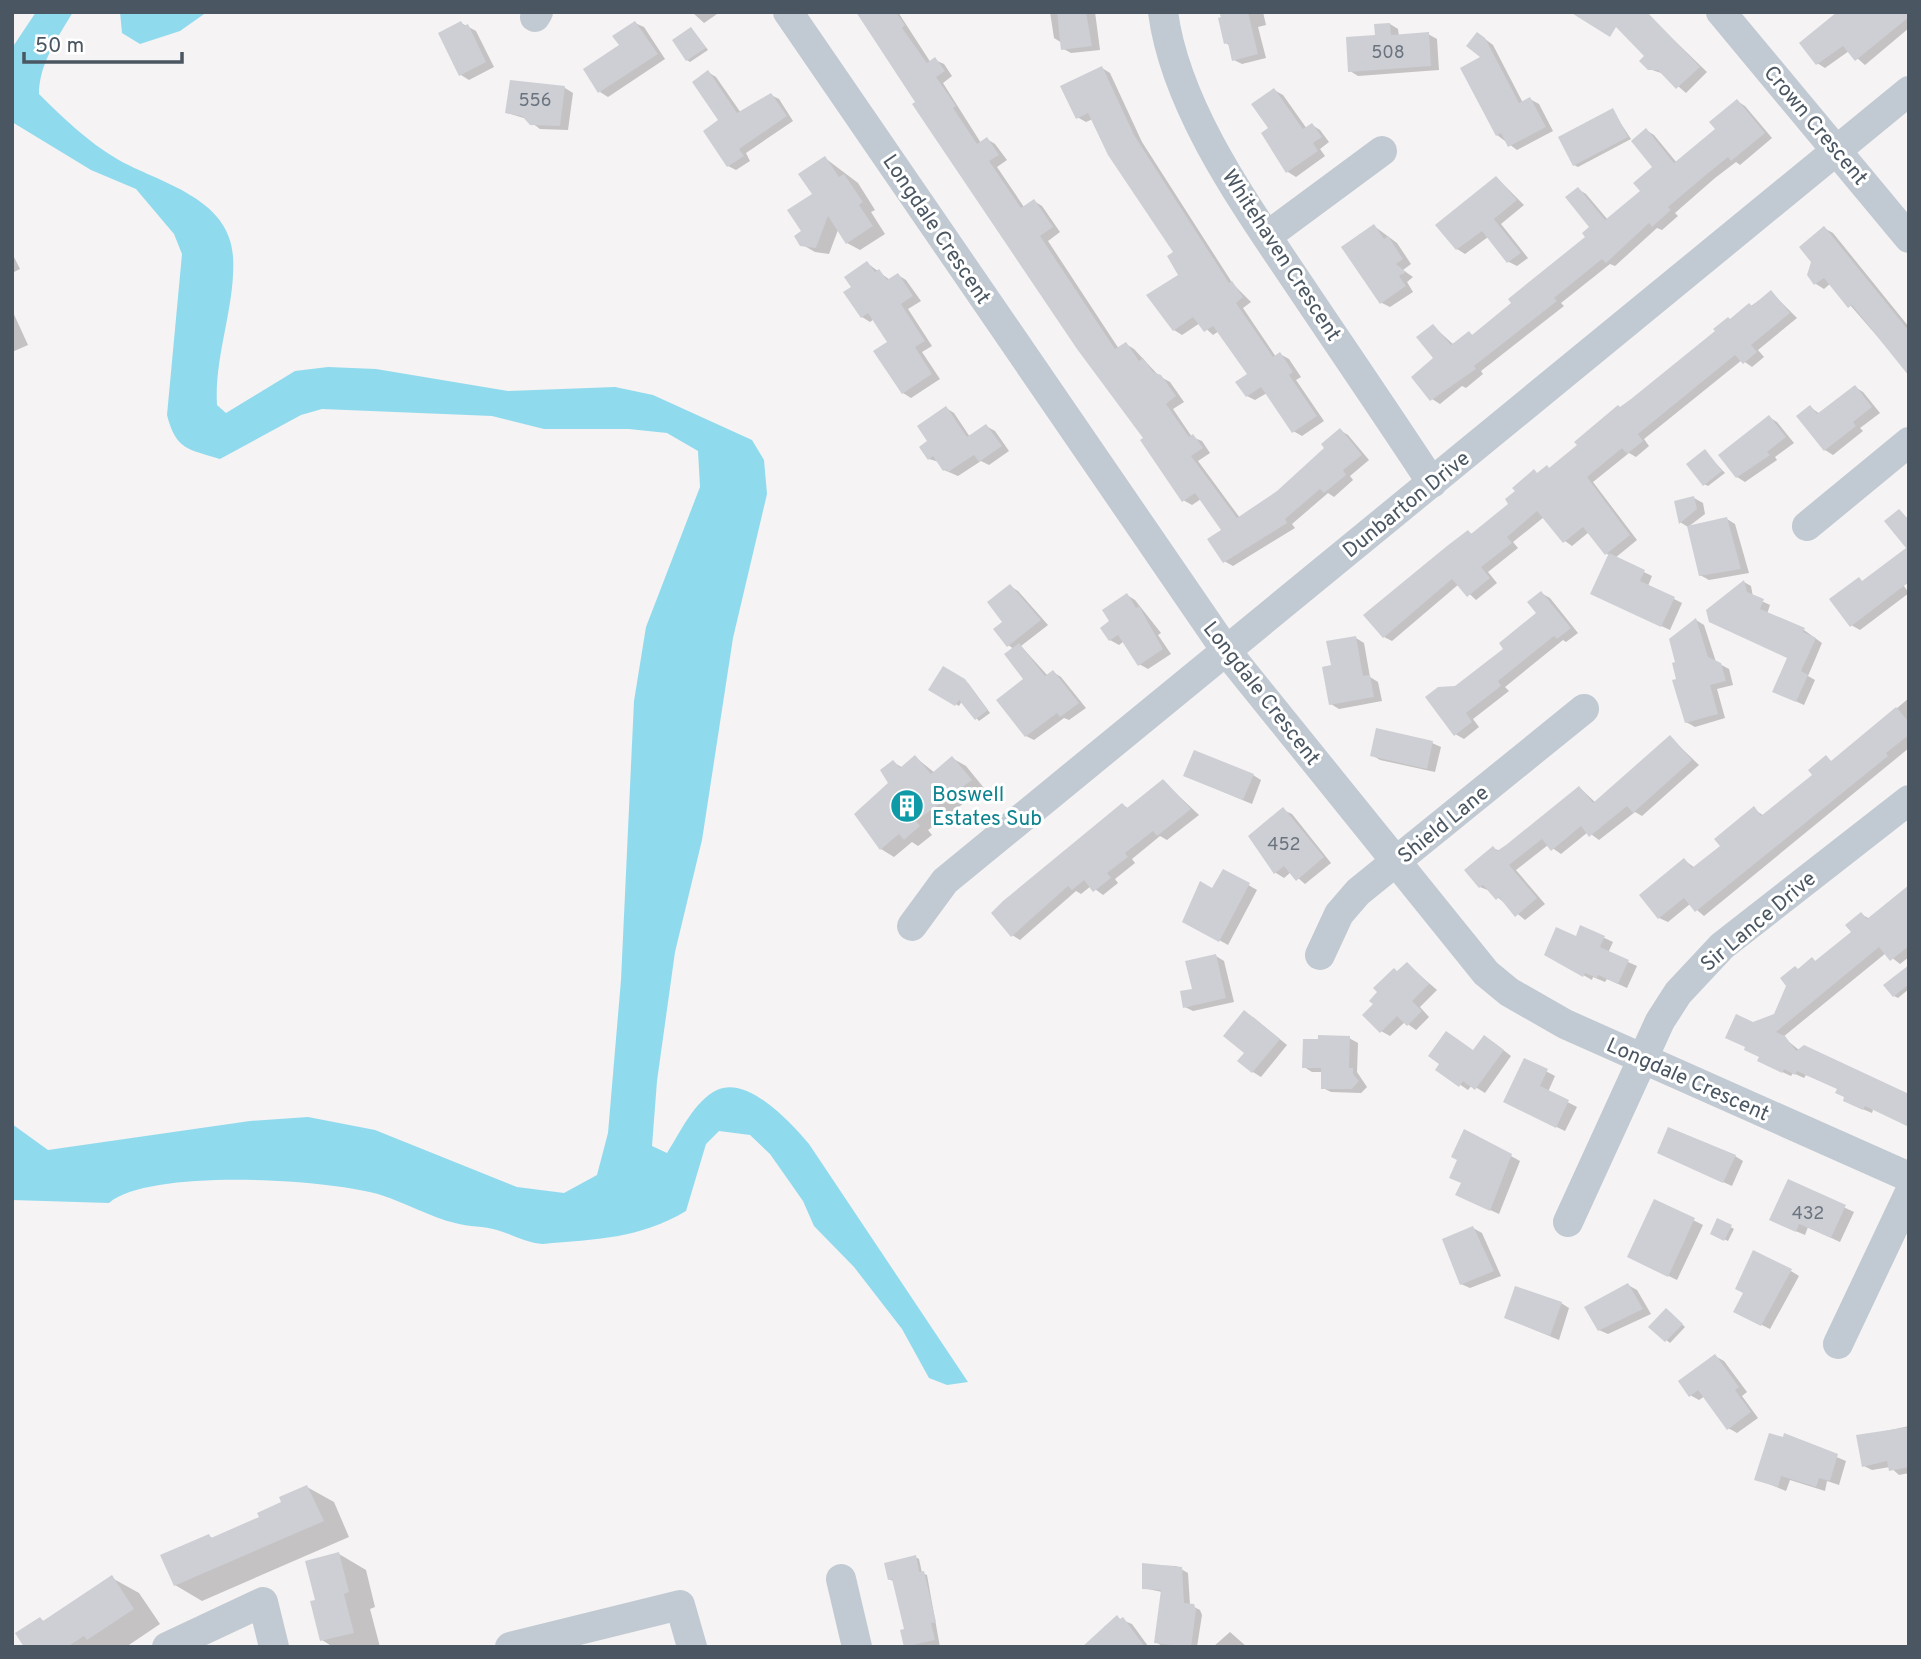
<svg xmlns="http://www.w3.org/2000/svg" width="1921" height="1659" font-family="Overpass,sans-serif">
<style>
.water{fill:#90daee}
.shadow{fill:#0003}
.building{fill:#cdcfd5}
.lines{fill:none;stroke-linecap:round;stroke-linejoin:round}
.minor{stroke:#c1cad2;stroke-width:30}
.labels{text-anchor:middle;stroke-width:6;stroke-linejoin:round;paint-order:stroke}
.number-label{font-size:18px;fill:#6b747e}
.street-label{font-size:21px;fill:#4a5661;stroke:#fff}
.culture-label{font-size:21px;fill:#0d838f;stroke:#fff;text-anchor:start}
</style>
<rect width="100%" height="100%" fill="#f5f3f3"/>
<g class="water">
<path d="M36,12H73C58,37 39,64 39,94C63,118 87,141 117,159C159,183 229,197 233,256C236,306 214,355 217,405L226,413L295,371L328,367L376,369L508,391L615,387L653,395L752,440L764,460L767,494L733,638L702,840L675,952L657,1081L652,1146L667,1153C680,1133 694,1101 717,1090C748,1075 791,1123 809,1144L968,1382L947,1385L929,1378L902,1329L854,1267L814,1226L803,1201L770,1154L750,1135L719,1131L706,1144L686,1211C639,1239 596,1239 543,1244C526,1243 514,1235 497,1230C484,1226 469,1227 455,1223C430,1217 406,1203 381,1195C329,1179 150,1168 109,1203L12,1200V1124L48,1150L250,1121L308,1117L375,1130L517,1187L564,1193L597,1175L608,1133L621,980L634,701L646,627L700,487L698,451L667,433L629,429H544L492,416L322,409L301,415L220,459C188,449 176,450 167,415L182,254L174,234L136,189L91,170L12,122V48Z"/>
<polygon points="120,12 207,12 180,31 140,44 122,33"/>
</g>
<g class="shadow">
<polygon points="692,12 720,12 704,23"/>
<polygon points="852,12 898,12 931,63 935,60 944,64 952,76 943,83 981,143 987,139 995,144 1007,160 997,167 1024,207 1034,201 1042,206 1060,232 1048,241 1119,349 1126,344 1134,349 1159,376 1170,382 1184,402 1173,409 1192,437 1202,441 1210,453 1198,461 1240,518 1278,492 1327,449 1340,430 1348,435 1369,460 1350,476 1353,480 1334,497 1328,493 1292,524 1295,528 1233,566 1224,561 1223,530 1201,499 1192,505 1183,500 1146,438 859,14"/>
<polygon points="1050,12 1095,12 1100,50 1071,53 1062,48 1062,43 1054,38"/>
<polygon points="1220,12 1263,12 1266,25 1258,27 1266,58 1242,64 1234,60 1230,46 1226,43"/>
<polygon points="1842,12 1909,12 1909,28 1865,65 1849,51 1825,68 1817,63"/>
<polygon points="1652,19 1707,72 1686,93 1664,74 1649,69 1647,56"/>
<polygon points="461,23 476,31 494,67 469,80 461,75"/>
<polygon points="635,23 644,27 665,59 608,97 600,92"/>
<polygon points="1390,24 1398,29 1399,36 1428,34 1437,39 1439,70 1358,76 1350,71"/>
<polygon points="692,29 708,50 690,62 687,60"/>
<polygon points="1485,39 1493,45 1523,103 1530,99 1539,104 1553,131 1517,150 1497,135 1484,57"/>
<polygon points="1102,68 1110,73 1142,142 1233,284 1251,302 1243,308 1276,357 1280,354 1289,359 1301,377 1296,380 1324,421 1302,436 1293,431 1267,393 1255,400 1247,396 1249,375 1219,331 1213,335 1200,323 1182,335 1174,330 1180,276 1175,253 1093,119 1086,122 1077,117"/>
<polygon points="708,72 716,77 741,113 771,95 779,99 793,121 746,153 750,161 736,170 728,166"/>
<polygon points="565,88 573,93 568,130 540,129 527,119 507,113"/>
<polygon points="1274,90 1283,95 1307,129 1312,125 1320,130 1329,142 1320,149 1325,156 1296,177 1288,172 1270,128"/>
<polygon points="1737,101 1745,106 1772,138 1740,165 1736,162 1715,178 1675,213 1678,216 1662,230 1657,228 1615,266 1610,264 1561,303 1564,306 1481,371 1483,374 1466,388 1462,386 1440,404 1432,399 1435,358 1433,326 1454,345 1469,333 1474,336 1587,237 1592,227 1578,189 1586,194 1608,220 1642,191 1655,167 1646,130 1654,135 1677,163 1718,129"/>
<polygon points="1612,110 1631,139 1578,167 1574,165"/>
<polygon points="825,158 858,183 875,210 871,212 885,234 860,250 847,243 838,230 829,254 815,252 801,244"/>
<polygon points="1497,178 1524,205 1501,224 1528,258 1517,266 1509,262 1488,237 1465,254 1457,249"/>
<polygon points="1374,226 1397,243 1411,264 1403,270 1413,277 1407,282 1413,292 1390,307 1382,303"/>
<polygon points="1824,228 1833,233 1909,327 1909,373 1831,283 1824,289 1816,284"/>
<polygon points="12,253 20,269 12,273"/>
<polygon points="867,263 890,280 898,275 906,280 921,301 908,309 932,346 922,352 940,379 911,398 903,393 890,342 874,319 870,322 862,317 854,287"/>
<polygon points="1771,292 1797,318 1758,350 1764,357 1752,367 1742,360 1644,439 1649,446 1636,457 1629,453 1593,482 1637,540 1615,558 1652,576 1648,586 1682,603 1670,630 1601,598 1609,556 1589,532 1572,546 1565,541 1544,517 1513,542 1518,548 1488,572 1497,583 1476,600 1459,584 1392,641 1384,637 1469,532 1473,535 1511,504 1534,472 1538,474 1550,469 1731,320"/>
<polygon points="12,310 28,345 12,352"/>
<polygon points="1855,387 1863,392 1880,413 1860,428 1863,431 1833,455 1825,450 1810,407 1820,414"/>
<polygon points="946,408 954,413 970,437 986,426 995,431 1009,451 989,465 981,461 958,476 944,470 939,462 929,459 929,442"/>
<polygon points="1769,417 1777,422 1794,443 1775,457 1777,460 1745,482 1737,477"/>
<polygon points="1705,452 1725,473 1708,486 1704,484"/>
<polygon points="1694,498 1703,503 1705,514 1688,527 1727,519 1735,524 1749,573 1709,580 1700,575 1688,527 1680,522"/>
<polygon points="1893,571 1909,593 1860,630 1851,625 1864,582"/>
<polygon points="1744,582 1751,586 1753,597 1770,605 1767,614 1804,630 1822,643 1808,676 1815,680 1804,705 1782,695 1789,658 1718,625"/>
<polygon points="1010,586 1018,591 1048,625 1021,646 1048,676 1053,672 1061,677 1086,708 1069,720 1064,718 1034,740 1026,736 1026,679 1014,649 1008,645 1005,622"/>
<polygon points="1541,593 1550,598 1578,633 1566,642 1563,640 1505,687 1509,691 1473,719 1479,727 1464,739 1455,734 1455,687 1506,649 1539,613"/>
<polygon points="1127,595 1135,600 1161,633 1158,635 1171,654 1148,669 1139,664 1124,641 1119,645 1110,640 1111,622"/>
<polygon points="1696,620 1704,625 1716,662 1729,669 1733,685 1717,689 1725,718 1695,727 1686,722 1678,663"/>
<polygon points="1356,638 1364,643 1370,677 1378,682 1382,701 1339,709 1331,704 1333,667"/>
<polygon points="968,683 990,713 979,721 962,701 959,706 930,689"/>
<polygon points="1909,698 1909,748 1704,916 1690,904 1668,922 1659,918 1684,860 1695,868 1722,847 1754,809 1764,816 1814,775 1826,758 1833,762"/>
<polygon points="1670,737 1699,765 1642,816 1635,812 1599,840 1588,832 1561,854 1548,845 1516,870 1545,904 1525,920 1490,891 1480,887 1466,870 1493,848 1500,851 1580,788 1596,803"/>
<polygon points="1432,743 1441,747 1435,772 1380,760 1372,755"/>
<polygon points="915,757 935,773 952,758 966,766 984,788 928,830 932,835 918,846 912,842 894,857 881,849 893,762 903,768"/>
<polygon points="1253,775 1261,780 1252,804 1185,776"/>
<polygon points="1163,781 1199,815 1167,840 1160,836 1132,859 1135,863 1115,879 1118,883 1103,895 1091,886 1081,894 1076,891 1020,940 1012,935 1123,805 1129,809"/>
<polygon points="1283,810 1292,814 1331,863 1305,884 1291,872 1284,878 1276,873 1250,837"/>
<polygon points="1224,871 1257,890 1228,945 1185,921 1213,890"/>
<polygon points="1909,888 1909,957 1900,964 1886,953 1783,1037 1873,1110 1872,1113 1853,1105 1839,1089 1806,1075 1804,1078 1793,1073 1791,1076 1767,1065 1760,1057 1753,1024 1775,1015 1799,970 1813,959 1816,962 1854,932 1861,914 1870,919"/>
<polygon points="1581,927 1613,942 1608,953 1637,966 1627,988 1607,979 1605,982 1593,977 1592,980 1546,954 1577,938"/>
<polygon points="1216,956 1224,961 1234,1002 1193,1011 1185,1007"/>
<polygon points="1407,964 1437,990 1420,1007 1429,1017 1416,1030 1405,1022 1390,1036 1381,1031 1375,1004"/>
<polygon points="1909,967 1909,989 1898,998 1894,996"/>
<polygon points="1253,1017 1287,1045 1261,1077 1253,1072 1246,1052"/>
<polygon points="1349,1038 1358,1043 1357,1072 1367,1087 1361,1093 1331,1092 1323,1088 1323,1072 1312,1072 1304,1067"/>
<polygon points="1493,1042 1511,1056 1485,1093 1472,1085 1468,1090 1437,1069"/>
<polygon points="1525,1060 1555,1076 1548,1092 1577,1107 1565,1131 1513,1106"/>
<polygon points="1511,1156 1520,1161 1499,1214 1466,1199"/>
<polygon points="1735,1156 1743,1161 1732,1186 1667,1157"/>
<polygon points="1788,1181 1854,1212 1840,1242 1808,1227 1805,1235 1779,1224"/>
<polygon points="1655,1201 1703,1225 1677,1280 1638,1261"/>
<polygon points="1718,1220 1734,1229 1728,1241 1712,1233"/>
<polygon points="1473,1228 1482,1233 1501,1276 1470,1288 1461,1284"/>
<polygon points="1791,1271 1799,1276 1770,1329 1744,1316"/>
<polygon points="1628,1285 1637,1290 1651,1314 1608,1334 1599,1330"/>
<polygon points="1561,1303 1569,1308 1559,1340 1506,1318"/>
<polygon points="1670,1312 1685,1327 1670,1343 1651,1327"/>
<polygon points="1715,1356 1724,1361 1747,1392 1742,1396 1758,1418 1737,1433 1728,1428 1705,1396 1699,1400 1690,1395"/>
<polygon points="1909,1426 1909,1473 1899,1475 1890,1467 1872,1470 1864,1466 1858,1437"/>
<polygon points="1785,1435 1846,1461 1839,1485 1827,1481 1825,1491 1790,1480 1786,1491 1756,1479"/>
<polygon points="307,1487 334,1502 349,1537 202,1601 175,1585 209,1536 214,1539 261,1518"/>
<polygon points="339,1554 366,1570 375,1607 370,1609 380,1647 333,1647 322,1640 317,1601"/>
<polygon points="915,1557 919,1559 922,1573 927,1575 940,1647 905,1646 906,1630 893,1581 889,1579"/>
<polygon points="1144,1565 1176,1566 1188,1573 1190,1605 1200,1610 1202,1615 1197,1647 1162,1646 1156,1642 1162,1592 1143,1588"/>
<polygon points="112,1578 139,1593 160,1624 126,1647 26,1647 40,1619 45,1622"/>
<polygon points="1117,1618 1132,1624 1148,1646 1100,1647 1106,1631 1104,1627"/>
<polygon points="1230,1632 1247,1647 1213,1647"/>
</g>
<g class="building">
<polygon points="856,12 896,12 905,25 902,28 927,63 935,57 945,71 936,77 956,106 953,108 977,144 987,137 999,155 989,161 1021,208 1034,199 1053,227 1040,236 1115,349 1126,342 1139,361 1143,358 1153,372 1161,375 1176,396 1166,404 1189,437 1193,434 1203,448 1191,456 1237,518 1277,491 1324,448 1321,444 1340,428 1362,455 1343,470 1346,475 1324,493 1320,489 1285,519 1287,523 1223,563 1207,539 1221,530 1195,493 1182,502 1140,440 1143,438 1077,349 912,104 915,102"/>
<polygon points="1057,12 1086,12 1092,46 1061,50"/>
<polygon points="1219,12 1248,12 1258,54 1232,61 1228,43 1224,44 1218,18 1221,17"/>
<polygon points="1570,12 1647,12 1700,67 1676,89 1658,70 1648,70 1639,61 1644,56 1616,27 1610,37"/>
<polygon points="1837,12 1909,12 1909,17 1855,61 1843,46 1816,65 1799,43"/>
<polygon points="461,21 464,26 468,24 486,62 459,76 438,33"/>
<polygon points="635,21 658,54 598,93 583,69 619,45 612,36"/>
<polygon points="1390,23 1391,35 1429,32 1431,66 1348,72 1346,37 1375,35 1374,24"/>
<polygon points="691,27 706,48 686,61 672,40"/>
<polygon points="1477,32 1485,38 1519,103 1530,97 1546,127 1508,147 1501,133 1496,136 1460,68 1480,57 1466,46"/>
<polygon points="1102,66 1134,135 1229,283 1232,281 1243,297 1236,303 1273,357 1280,352 1293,372 1289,375 1317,416 1292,433 1261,387 1246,397 1235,382 1247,374 1213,326 1204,332 1193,317 1173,331 1146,295 1178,275 1167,256 1173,252 1108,155 1088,113 1076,119 1060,86"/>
<polygon points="708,70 737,113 771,93 787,116 739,149 744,156 727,167 703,131 718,120 692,82"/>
<polygon points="510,80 565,86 560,126 530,125 522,116 505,113"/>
<polygon points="1274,88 1303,129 1312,123 1322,137 1313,143 1318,151 1286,173 1261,133 1268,128 1251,104"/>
<polygon points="1737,99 1765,133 1731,161 1728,157 1707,174 1668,207 1671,210 1652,227 1649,223 1606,263 1602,259 1554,298 1557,301 1474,366 1476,369 1430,401 1411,377 1433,358 1416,337 1433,324 1451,345 1469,331 1472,335 1511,303 1508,299 1585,237 1582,233 1589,227 1565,197 1578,187 1605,220 1640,191 1633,183 1652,167 1631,141 1646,128 1674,163 1715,129 1709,122"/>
<polygon points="1613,108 1628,137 1573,166 1558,137"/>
<polygon points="825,156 839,177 844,174 863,202 859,205 873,226 846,244 828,216 816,248 800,246 794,236 801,231 787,210 812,194 798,174"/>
<polygon points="1496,176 1517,200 1494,219 1521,253 1507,263 1482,231 1456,250 1435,225"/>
<polygon points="1374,224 1384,239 1388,236 1403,259 1396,264 1406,272 1399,276 1406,286 1380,304 1341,247"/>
<polygon points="1824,226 1909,331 1909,376 1852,305 1848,308 1824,278 1814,285 1807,275 1811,262 1799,247"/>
<polygon points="867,261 875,272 879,269 887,280 898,273 913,296 901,304 925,341 915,347 932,374 902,394 873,351 887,342 868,313 861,318 843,292 851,287 844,277"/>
<polygon points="1771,290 1790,313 1751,345 1757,352 1743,364 1735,355 1638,434 1643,441 1627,454 1622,448 1587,477 1630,535 1605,555 1583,527 1563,543 1537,511 1507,537 1512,543 1481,567 1490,578 1467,597 1452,579 1383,638 1363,615 1447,546 1468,530 1471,534 1508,504 1505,499 1515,491 1512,488 1534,469 1537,473 1547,465 1549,468 1577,445 1574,442 1618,405 1620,407 1631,399 1715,331 1713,329 1728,317 1730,319 1749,303 1752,306"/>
<polygon points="1855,385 1872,407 1853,422 1856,426 1824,451 1796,416 1810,405 1817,414"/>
<polygon points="946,406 967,437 986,424 1002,446 979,462 974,455 948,472 946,469 943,471 933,456 928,460 919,447 927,441 917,426"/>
<polygon points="1769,415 1786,437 1767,452 1770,455 1736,478 1718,455"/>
<polygon points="1705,449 1722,471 1703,486 1686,464"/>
<polygon points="1694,496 1697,509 1679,524 1674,501"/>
<polygon points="1899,509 1909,520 1909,582 1850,627 1829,599 1859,577 1862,581 1906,548 1884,521"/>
<polygon points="1727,517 1741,569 1699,576 1687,526"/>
<polygon points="1609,553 1645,570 1640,581 1675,597 1661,627 1590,594"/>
<polygon points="1744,580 1747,592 1764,599 1760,609 1805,628 1803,632 1816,638 1801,671 1808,675 1796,702 1772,692 1787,658 1709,622 1706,610"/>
<polygon points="1010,584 1041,620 1007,647 993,629 1002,622 987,602"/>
<polygon points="1541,591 1571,628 1557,639 1554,636 1498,681 1501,686 1466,713 1472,722 1454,736 1425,697 1438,687 1455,686 1503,649 1499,643 1536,613 1527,602"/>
<polygon points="1127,593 1136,608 1139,606 1163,649 1138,666 1118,635 1109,641 1100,628 1109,621 1102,610"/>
<polygon points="1696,618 1708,657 1721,663 1726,681 1710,685 1718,714 1685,723 1672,680 1676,679 1672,663 1675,662 1669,639"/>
<polygon points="1356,636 1363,676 1370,675 1374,697 1329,705 1322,667 1331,665 1326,641"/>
<polygon points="1019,643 1045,676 1053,670 1079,703 1060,717 1057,713 1025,737 996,700 1023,679 1004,654"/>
<polygon points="943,666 965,679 988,710 975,720 959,700 955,706 928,690"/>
<polygon points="1896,707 1909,722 1909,735 1886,753 1888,756 1695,912 1684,898 1658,919 1639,895 1684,858 1692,868 1720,846 1714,839 1754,806 1761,816 1812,775 1808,770 1826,755 1831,761"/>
<polygon points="1376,728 1433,741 1427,769 1370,756"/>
<polygon points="1670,735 1692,760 1633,813 1627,806 1589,837 1581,826 1551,851 1542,839 1509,865 1537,898 1515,917 1499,897 1496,900 1483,885 1479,888 1464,870 1493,846 1497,851 1506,845 1579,786 1593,803"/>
<polygon points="1194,750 1254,774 1243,800 1183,776"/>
<polygon points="915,755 931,774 952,756 972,780 916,821 920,826 904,840 899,834 880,850 854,814 888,783 880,770 893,760 900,768"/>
<polygon points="1163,779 1191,809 1157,836 1153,831 1125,853 1128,857 1107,873 1111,878 1093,892 1084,880 1072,890 1068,886 1011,937 991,913 1003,901 1122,803 1127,808"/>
<polygon points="1283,807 1324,857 1296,881 1284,866 1274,874 1248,836"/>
<polygon points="1223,869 1250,883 1219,942 1182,922 1200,881 1212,888"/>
<polygon points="1909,885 1909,946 1890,961 1879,947 1776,1032 1785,1036 1796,1051 1804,1045 1909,1094 1909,1127 1865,1106 1863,1110 1843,1101 1844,1097 1835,1093 1837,1089 1797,1071 1795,1075 1784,1069 1782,1073 1757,1061 1759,1057 1744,1050 1745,1047 1725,1038 1736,1014 1753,1022 1774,1014 1786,986 1780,978 1795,966 1798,969 1812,957 1815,961 1851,932 1845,925 1861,912 1867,919"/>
<polygon points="1580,925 1605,936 1600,947 1629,960 1618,984 1598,975 1597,978 1585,973 1583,977 1544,955 1556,927 1576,936"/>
<polygon points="1216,954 1226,998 1183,1008 1180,991 1192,989 1185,961"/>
<polygon points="1407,962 1429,984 1412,1001 1422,1011 1407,1026 1397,1016 1380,1033 1362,1015 1373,1004 1369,1001 1377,992 1373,988 1394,968 1397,971"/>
<polygon points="1909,965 1909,984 1893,997 1883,985"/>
<polygon points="1244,1010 1280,1039 1252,1073 1237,1061 1244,1053 1223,1036"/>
<polygon points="1446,1031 1473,1050 1484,1035 1504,1050 1475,1090 1463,1081 1459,1087 1435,1070 1439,1064 1428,1056"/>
<polygon points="1318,1035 1350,1036 1349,1068 1353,1068 1353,1074 1359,1081 1352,1089 1321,1089 1321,1068 1302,1068 1303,1039 1318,1039"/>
<polygon points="1524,1058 1548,1069 1540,1086 1569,1100 1556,1128 1503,1102"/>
<polygon points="1668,1127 1736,1155 1723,1183 1657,1153"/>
<polygon points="1464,1129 1512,1154 1490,1211 1455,1195 1461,1183 1449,1178 1457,1160 1451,1157"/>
<polygon points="1788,1179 1846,1205 1831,1238 1799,1224 1796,1232 1769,1220"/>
<polygon points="1654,1199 1695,1218 1668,1277 1627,1257"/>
<polygon points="1717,1218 1732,1225 1724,1241 1710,1234"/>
<polygon points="1473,1226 1494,1271 1460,1285 1442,1239"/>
<polygon points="1753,1250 1792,1269 1761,1326 1733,1312 1743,1293 1735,1289"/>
<polygon points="1628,1283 1643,1309 1598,1331 1584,1307"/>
<polygon points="1515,1286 1562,1302 1550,1336 1504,1318"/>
<polygon points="1666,1308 1683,1324 1665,1342 1648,1327"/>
<polygon points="1715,1354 1739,1387 1735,1390 1751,1412 1727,1430 1698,1390 1689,1397 1678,1381"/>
<polygon points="1909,1427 1909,1467 1889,1471 1887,1461 1862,1467 1856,1435"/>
<polygon points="1769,1433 1783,1437 1784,1433 1838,1454 1830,1481 1819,1478 1816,1487 1781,1476 1778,1487 1754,1480"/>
<polygon points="307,1485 324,1521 174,1586 160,1555 209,1534 211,1538 259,1517 257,1513 281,1502 279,1497"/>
<polygon points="339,1552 349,1592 344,1594 354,1633 320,1641 310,1601 315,1600 305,1561"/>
<polygon points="916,1555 919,1572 924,1571 936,1622 931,1623 935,1640 904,1647 900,1630 904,1629 892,1579 888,1580 884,1563"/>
<polygon points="1142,1563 1182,1567 1184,1603 1194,1604 1196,1610 1191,1647 1154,1643 1161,1590 1142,1589"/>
<polygon points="112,1575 134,1609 87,1640 84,1636 67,1647 24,1647 15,1633 40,1617 43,1621"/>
<polygon points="1117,1615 1120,1619 1123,1617 1145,1647 1082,1647"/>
</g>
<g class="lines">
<g class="minor">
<polyline points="788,12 1227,652 1486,973 1509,992 1565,1024 1909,1177"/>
<path d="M1163,12C1176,111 1250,211 1304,292C1347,356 1390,419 1432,483"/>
<polyline points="1721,12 1909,238"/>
<polyline points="535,17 538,12"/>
<polyline points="1267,236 1382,151"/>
<polyline points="1807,526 1909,442"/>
<polyline points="912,926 945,881 1909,91"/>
<polyline points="1320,955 1339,914 1358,892 1584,709"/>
<polyline points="1568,1222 1660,1021 1678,993 1722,946 1909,800"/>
<polyline points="1838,1344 1909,1194"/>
<polyline points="841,1579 857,1647"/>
<polyline points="167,1647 263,1602 274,1647"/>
<polyline points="510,1647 680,1605 692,1647"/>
</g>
</g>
<defs>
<g id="building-disc" transform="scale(1.75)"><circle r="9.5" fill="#0f9aa8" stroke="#fff"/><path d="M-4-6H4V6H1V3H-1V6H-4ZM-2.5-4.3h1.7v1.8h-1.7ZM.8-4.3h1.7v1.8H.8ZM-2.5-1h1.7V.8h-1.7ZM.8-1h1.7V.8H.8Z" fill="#fff"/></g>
</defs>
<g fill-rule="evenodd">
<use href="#building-disc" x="907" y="806"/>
</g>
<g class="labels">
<g class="number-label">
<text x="1388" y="58">508</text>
<text x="535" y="106">556</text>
<text x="1284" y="850">452</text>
<text x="1808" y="1219">432</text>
</g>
<g class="street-label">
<text transform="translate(1816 125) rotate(50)" y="7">Crown Crescent</text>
<text transform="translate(937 229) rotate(56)" y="7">Longdale Crescent</text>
<text transform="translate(1282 255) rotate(57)" y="7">Whitehaven Crescent</text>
<text transform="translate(1406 504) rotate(-39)" y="7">Dunbarton Drive</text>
<text transform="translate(1262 693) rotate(52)" y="7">Longdale Crescent</text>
<text transform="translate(1443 824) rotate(-39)" y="7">Shield Lane</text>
<text transform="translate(1758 921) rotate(-40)" y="7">Sir Lance Drive</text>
<text transform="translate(1688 1079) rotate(24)" y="7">Longdale Crescent</text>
</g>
<g class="culture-label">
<text x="932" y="801">Boswell<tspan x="932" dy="24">Estates Sub</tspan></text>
</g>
</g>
<rect width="1921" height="1659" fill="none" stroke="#4a5661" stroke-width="28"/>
<path d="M24 52v10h158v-10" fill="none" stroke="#4a5661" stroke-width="3.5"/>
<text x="35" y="52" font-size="21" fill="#4a5661" stroke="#ffffff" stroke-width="5" paint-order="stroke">50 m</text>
</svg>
